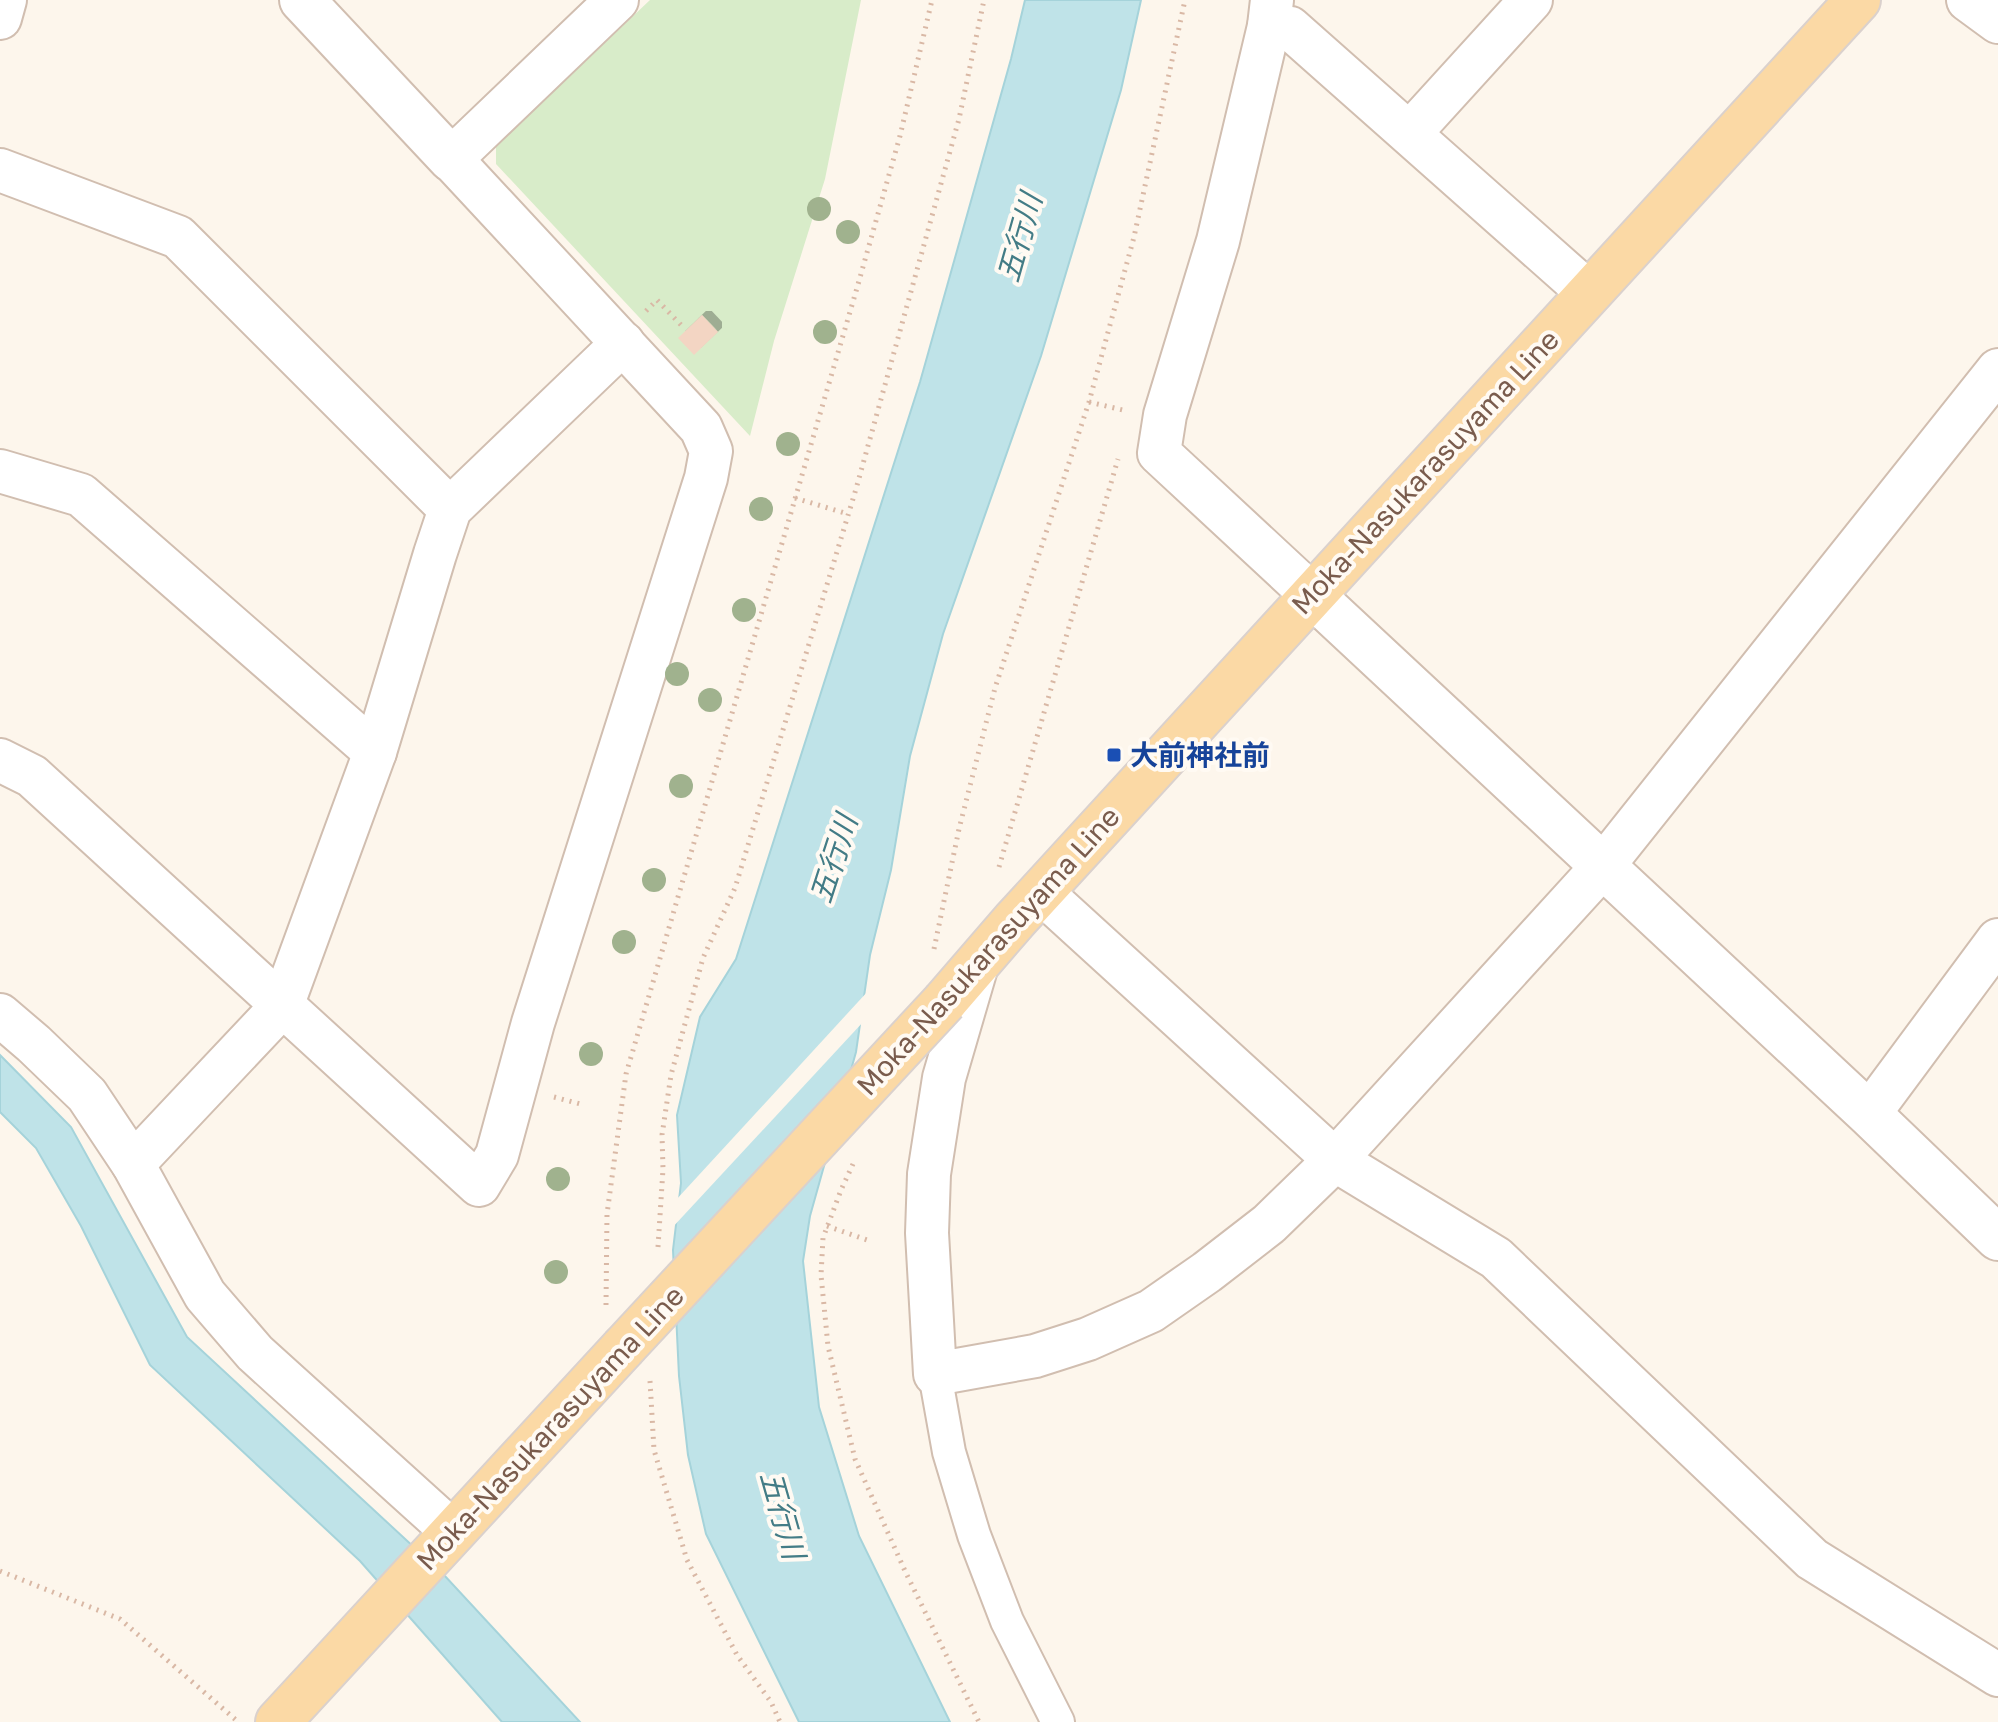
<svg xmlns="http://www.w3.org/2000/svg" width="1998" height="1722" font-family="'Golos Text','Noto Sans JP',sans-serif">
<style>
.green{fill:#d8ecc9}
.water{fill:#bfe3e8;stroke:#a5d3da;stroke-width:2}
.pier{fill:#fdf6ec}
.building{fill:#f3d5c3;filter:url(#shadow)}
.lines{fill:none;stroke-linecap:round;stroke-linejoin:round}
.pedestrian-casing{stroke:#d1beb0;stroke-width:36}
.minor-casing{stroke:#d1beb0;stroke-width:46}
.tertiary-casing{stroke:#d1beb0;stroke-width:48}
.primary-casing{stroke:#dad1cd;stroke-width:48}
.path{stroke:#d9b8a5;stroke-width:5;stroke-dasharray:2 6;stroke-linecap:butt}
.pedestrian{stroke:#fff;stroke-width:32}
.minor{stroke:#fff;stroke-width:42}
.tertiary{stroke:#fff;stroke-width:44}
.primary{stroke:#fbd9a5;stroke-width:44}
.primary-bridge-casing{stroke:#dad1cd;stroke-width:48;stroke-linecap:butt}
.primary-bridge{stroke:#fbd9a5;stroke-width:44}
.tree{fill:#a0b28e}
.transit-dot{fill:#1a4fb4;stroke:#fffaf3;stroke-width:3}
.labels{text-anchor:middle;stroke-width:8;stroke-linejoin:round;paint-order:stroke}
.street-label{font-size:28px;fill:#7a5c4d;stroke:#fffaf3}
.transit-label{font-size:28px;font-weight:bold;fill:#164399;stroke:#fffaf3;text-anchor:start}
.water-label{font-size:30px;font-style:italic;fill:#437c86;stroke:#fffaf3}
</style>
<defs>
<filter id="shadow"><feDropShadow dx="7" dy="-7" stdDeviation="0" flood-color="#0004"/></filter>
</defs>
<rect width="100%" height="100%" fill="#fdf6ec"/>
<polygon class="green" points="650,0 861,0 825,179 774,341 750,436 496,164 496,146"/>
<g class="water">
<polygon points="1025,0 1141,0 1121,90 1041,356 943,634 910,756 891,870 870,955 856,1052 810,1216 803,1261 819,1407 859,1536 950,1722 799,1722 706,1534 688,1455 679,1376 673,1250 681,1183 677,1115 700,1017 736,959 920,382 1011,59"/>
<polygon points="0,1055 71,1127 187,1337 444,1575 580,1722 502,1722 360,1561 150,1365 81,1226 36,1148 0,1112"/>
</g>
<polygon class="pier" points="869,990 864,1021 671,1229 675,1201"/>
<polygon class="building" points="702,315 718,332 694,355 678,338"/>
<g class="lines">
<g class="pedestrian-casing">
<polyline id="pedestrian" points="935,1374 949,1452 974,1535 1007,1621 1058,1722"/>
</g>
<g class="minor-casing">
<g id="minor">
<polyline points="1272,0 1269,26 1218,241 1165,415 1159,453 1312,595"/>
<polyline points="1968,0 1998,22"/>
<polyline points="0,18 5,0"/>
<polyline points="1269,26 1290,28 1589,293"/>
<polyline points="1410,133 1531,0"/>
<polyline points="0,170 178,237 450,509"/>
<polyline points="0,471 81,495 375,752"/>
<polyline points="0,760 32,776 479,1185 497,1155 533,1023 706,478 711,451 701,428 451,159 617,0"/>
<polyline points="1041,892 1335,1160 1496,1258 1812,1559 1998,1675"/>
<polyline points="977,965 944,1078 929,1174 927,1233 935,1374 1035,1356 1088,1339 1151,1311 1207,1272 1269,1224 1335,1160 1603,866 1998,370"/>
<polyline points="0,1015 34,1044 87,1095 133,1164 205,1295 255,1353 453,1532"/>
<polyline points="1869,1114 1998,940"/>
<polyline points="133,1164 282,1006 375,752 435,554 450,509 623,343"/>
</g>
</g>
<g class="tertiary-casing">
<g id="tertiary">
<polyline points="302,0 451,159"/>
<polyline points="1312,595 1869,1114 1998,1238"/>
</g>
</g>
<g class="primary-casing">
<g id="primary">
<polyline points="945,1001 1015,920 1858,0"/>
<polyline points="278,1722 623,1348"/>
</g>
</g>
<g class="path">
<polyline points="646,311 657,300 682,326"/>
<polyline points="1089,402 1127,411"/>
<polyline points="795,498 848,514"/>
<polyline points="999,867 1118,459"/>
<polyline points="934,949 959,829 995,688 1089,402 1134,237 1185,0"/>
<polyline points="554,1097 584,1105"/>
<polyline points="853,1164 841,1190 823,1238 821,1275 828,1346 855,1459 905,1571 979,1722"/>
<polyline points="827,1226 867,1240"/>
<polyline points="658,1247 663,1169 662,1135 671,1075 703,958 735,888 856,489 959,119 984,0"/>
<polyline points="606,1305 607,1214 626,1074 857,288 900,136 932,0"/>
<polyline points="650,1381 654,1450 687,1560 737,1655 771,1702 780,1722"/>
<polyline points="0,1571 120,1619 236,1720"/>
</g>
<use href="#pedestrian" class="pedestrian"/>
<use href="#minor" class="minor"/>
<use href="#tertiary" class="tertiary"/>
<use href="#primary" class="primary"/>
<g class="primary-bridge-casing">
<polyline id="primary-bridge" points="623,1348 945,1001"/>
</g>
<use href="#primary-bridge" class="primary-bridge"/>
</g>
<g class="tree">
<circle cx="819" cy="209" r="12"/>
<circle cx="848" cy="232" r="12"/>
<circle cx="825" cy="332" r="12"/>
<circle cx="788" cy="444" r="12"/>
<circle cx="761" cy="509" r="12"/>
<circle cx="744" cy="610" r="12"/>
<circle cx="677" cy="674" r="12"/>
<circle cx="710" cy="700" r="12"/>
<circle cx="681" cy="786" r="12"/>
<circle cx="654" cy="880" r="12"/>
<circle cx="624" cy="942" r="12"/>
<circle cx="591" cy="1054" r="12"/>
<circle cx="558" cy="1179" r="12"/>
<circle cx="556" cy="1272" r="12"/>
</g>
<rect class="transit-dot" x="1106" y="747" width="16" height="16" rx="4"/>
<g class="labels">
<g class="street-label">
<text transform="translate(1425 472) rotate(-47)" y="10">Moka-Nasukarasuyama Line</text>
<text transform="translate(988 951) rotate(-48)" y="10">Moka-Nasukarasuyama Line</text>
<text transform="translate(550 1428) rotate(-47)" y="10">Moka-Nasukarasuyama Line</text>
</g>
<g class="transit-label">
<text x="1130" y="765">大前神社前</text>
</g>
<g class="water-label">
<text transform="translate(1020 238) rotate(-74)" y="10">五行川</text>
<text transform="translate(834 859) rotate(-72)" y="10">五行川</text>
<text transform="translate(782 1515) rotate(74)" y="10">五行川</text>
</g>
</g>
</svg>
